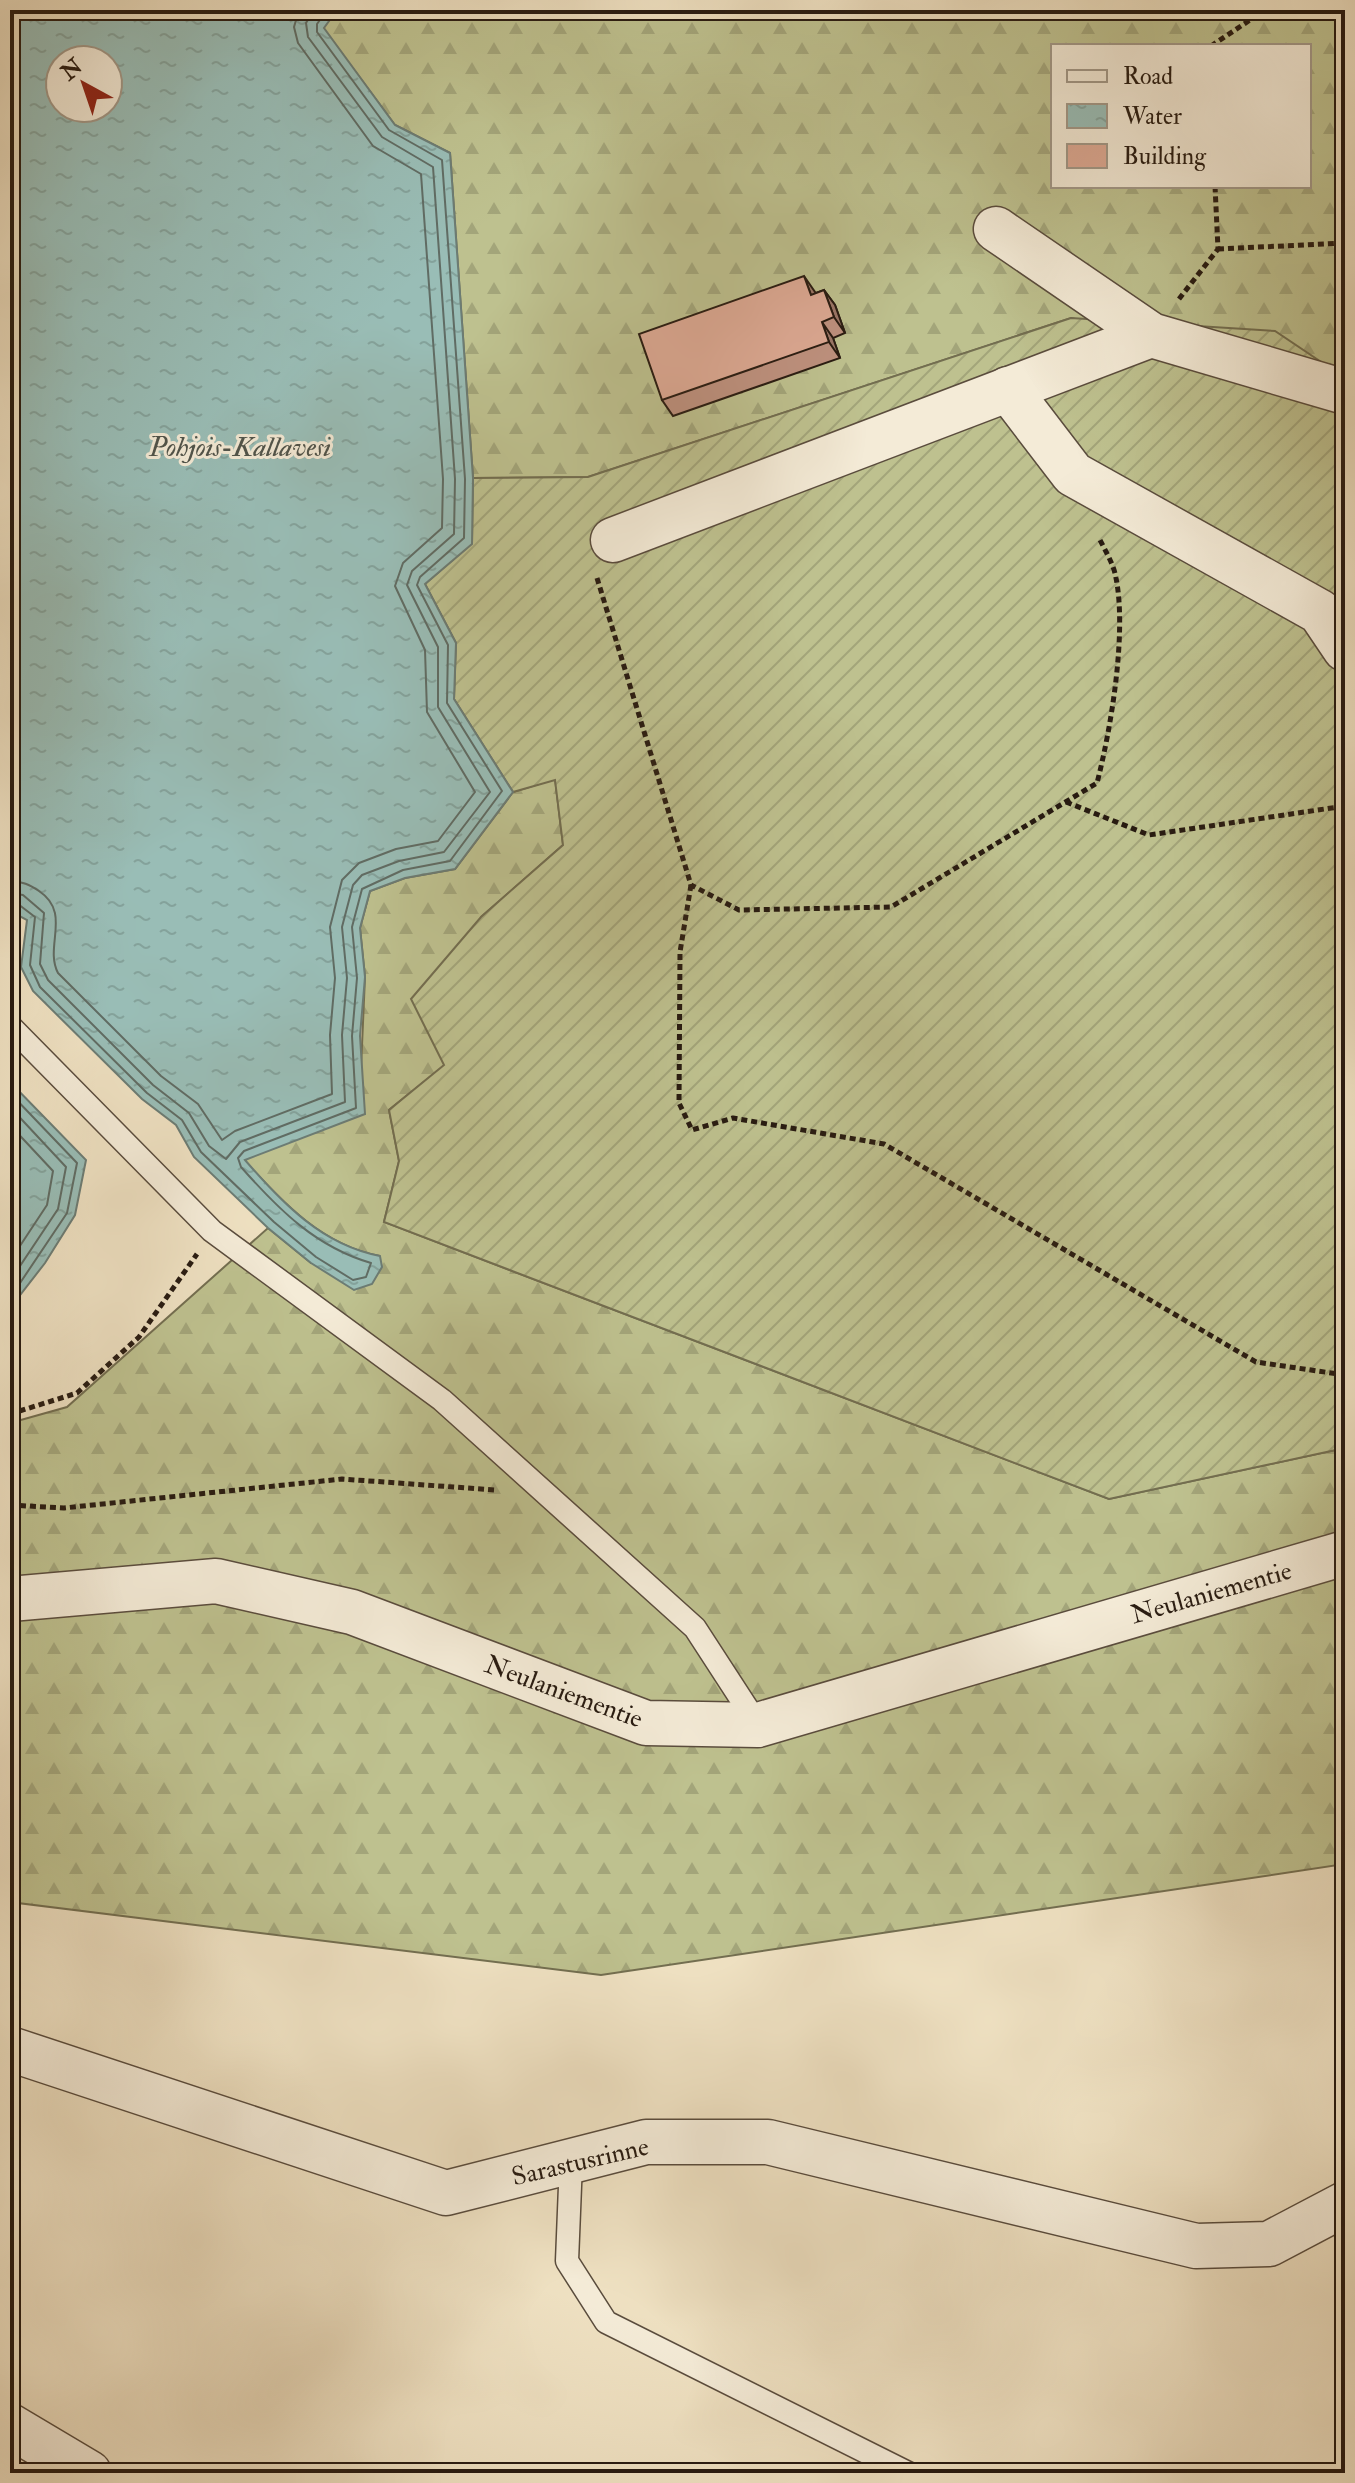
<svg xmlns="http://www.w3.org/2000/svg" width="1355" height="2483" font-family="'IM FELL Double Pica',serif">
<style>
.forest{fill:url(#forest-firs);stroke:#736e50;stroke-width:2;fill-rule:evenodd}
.garden{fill:url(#garden-furrows);stroke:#736e50;stroke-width:2}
.water{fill:url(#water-ripples);stroke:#6c7c74;stroke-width:2;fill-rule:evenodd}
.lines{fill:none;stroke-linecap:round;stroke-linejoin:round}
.shore{stroke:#606c64;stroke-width:2}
.lane-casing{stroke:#5a4c3d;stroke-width:25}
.street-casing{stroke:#5a4c3d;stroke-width:47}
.path{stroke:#281b11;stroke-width:5;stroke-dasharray:6 4;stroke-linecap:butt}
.lane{stroke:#f4ebd7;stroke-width:22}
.street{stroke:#f4ebd7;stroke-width:44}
.wall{fill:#be917f;stroke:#281b11;stroke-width:2}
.shaded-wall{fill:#9b7668;stroke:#281b11;stroke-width:2}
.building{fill:#dda994;stroke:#281b11;stroke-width:2}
.labels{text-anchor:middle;stroke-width:6;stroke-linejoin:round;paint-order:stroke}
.street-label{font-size:26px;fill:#281b11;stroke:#f4ebd7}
.water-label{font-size:28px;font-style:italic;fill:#50544b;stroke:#f4ebd7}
</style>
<defs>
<pattern id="forest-firs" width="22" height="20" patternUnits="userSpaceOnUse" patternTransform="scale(2)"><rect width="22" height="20" fill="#bec18f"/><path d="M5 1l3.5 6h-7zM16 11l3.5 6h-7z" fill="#a3a57a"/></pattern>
<pattern id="garden-furrows" width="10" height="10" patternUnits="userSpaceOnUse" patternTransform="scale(2)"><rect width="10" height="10" fill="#bec18f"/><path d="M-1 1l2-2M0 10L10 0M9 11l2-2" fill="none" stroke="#a3a57a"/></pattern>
<pattern id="water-ripples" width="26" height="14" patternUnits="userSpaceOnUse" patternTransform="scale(2)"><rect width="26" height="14" fill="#99bdb6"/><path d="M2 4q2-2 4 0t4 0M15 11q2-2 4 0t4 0" fill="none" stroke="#84a29b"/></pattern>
</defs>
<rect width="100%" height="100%" fill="#eee0c1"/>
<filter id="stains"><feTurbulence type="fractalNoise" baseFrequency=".0025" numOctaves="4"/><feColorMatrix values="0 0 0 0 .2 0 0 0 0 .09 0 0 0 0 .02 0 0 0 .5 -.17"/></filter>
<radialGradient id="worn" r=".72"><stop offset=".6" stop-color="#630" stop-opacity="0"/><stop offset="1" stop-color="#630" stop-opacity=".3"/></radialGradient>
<g class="forest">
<path d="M337,10H1345V378L1071,318L588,477L473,478L450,153L395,125L323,28ZM1053,46H1309V186H1053Z"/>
<path d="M555,779L563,845L481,917L445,1065L389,1110L399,1161L384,1222L1109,1499L1345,1448V1864L601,1975L10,1902V1423L67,1407L268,1228L311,1263L380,1256C321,1245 283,1202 244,1160L361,1068L365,977L360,928L370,891L405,878L455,869L513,792Z"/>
</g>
<polygon class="garden" points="1071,318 1275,331 1345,378 1345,1448 1109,1499 384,1222 399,1161 389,1110 444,1065 411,999 481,917 563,845 555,780 513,792 454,699 456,643 425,584 472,543 473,478 588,477"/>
<g class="water">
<path d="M10,10H337L324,28L395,125L450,153L473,478L472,544L425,584L456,643L454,699L513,792L455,869L405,878L370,891L360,928L365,977L360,1036L365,1114L245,1160C282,1203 322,1245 380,1256L382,1267L372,1284L354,1290L311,1263L268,1228L194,1157L176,1125L142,1099L33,991L21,967L27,920L10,911ZM60,60H108V108H60Z"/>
<polygon points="10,1082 86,1160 75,1215 45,1263 10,1308"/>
</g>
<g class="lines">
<g class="shore">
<path d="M10,881C22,881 30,885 39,891C72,913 44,946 58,973L161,1076L198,1104L222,1140L235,1131L332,1094L330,1035L335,978L330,927L342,880L359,863L396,849L438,841L475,792L427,712L425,650L395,586L403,563L442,528L443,479L421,174L373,146L298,43L294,27L299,10"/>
<polyline points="10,893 23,895 44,913 40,964 48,980 153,1085 189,1113 209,1146 226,1159 240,1142 345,1102 342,1035 347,978 342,927 353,885 362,875 399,861 444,852 490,792 438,707 438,647 407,585 412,571 454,534 455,479 433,167 382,137 308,37 306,23 314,10"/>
<path d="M10,903L18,904L35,917L30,965L40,987L147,1093L182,1120L201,1152L274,1222L316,1257L353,1280L366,1277L371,1263C316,1247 279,1210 241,1167L238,1158L244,1151L356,1108L352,1036L357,978L352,927L362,889L403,870L450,861L502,791L447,703L448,645L417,585L420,577L464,538L465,479L442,160L389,130L317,32V24L327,10"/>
<polyline points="10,1093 77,1163 67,1213 10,1298"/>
<polyline points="10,1107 66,1167 58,1209 10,1281"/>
<polyline points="10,1125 53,1171 47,1205 10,1261"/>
</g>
<g class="lane-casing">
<g id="lane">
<polyline points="10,1026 212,1231 442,1400 695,1628 758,1725"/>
<polyline points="571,2161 567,2261 606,2322 908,2473"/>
</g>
</g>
<g class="street-casing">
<g id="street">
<polyline points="996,229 1151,335 1345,392"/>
<polyline points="1008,389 1073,474 1320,612 1345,649"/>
<polyline points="613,540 1151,335"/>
<polyline points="10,1599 216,1581 352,1612 646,1723 758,1725 1345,1553"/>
<polyline points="10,2049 446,2193 646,2142 768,2142 1196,2246 1269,2244 1345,2204"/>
<polyline points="10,2426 89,2473"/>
</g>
</g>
<g class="path">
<polyline points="1211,46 1265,10"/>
<polyline points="1218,249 1345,243"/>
<polyline points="1179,299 1218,249 1215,186"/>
<path d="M597,578L691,885L739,910L891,907L1097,783C1111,729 1127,633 1116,578C1114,565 1105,550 1099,538"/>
<polyline points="1066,802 1149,835 1345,806"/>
<polyline points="691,885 680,952 679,1103 692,1130 733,1118 884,1144 1256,1362 1345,1375"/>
<polyline points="10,1414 77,1393 139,1337 197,1254"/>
<polyline points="10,1505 64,1508 342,1479 495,1490"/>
</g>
<use href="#lane" class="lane"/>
<use href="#street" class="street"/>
</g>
<polygon class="wall" points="824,290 835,305 845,333 833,338 840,358 673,416 662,400 816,293"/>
<g class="shaded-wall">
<polygon points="804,276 815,292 822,311 811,295"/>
<polygon points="824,290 835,305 845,333 834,317"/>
<polygon points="822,322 833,338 840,358 829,342"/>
</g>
<polygon class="building" points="804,276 811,295 824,290 834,317 822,322 829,342 662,400 639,334"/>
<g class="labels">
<g class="street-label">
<text transform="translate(1211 1592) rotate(-16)" y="9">Neulaniementie</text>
<text transform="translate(564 1691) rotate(20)" y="9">Neulaniementie</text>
<text transform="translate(580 2161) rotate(-13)" y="9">Sarastusrinne</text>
</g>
<g class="water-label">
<text x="240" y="456">Pohjois-Kallavesi</text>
</g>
</g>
<rect width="1355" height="2483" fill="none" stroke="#eee0c1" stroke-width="40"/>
<rect x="12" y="12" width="1331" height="2459" fill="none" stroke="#281b11" stroke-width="4"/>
<rect x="20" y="20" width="1315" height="2443" fill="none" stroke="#281b11" stroke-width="2"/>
<rect x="1051" y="44" width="260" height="144" fill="#f4ebd7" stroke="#a29888" stroke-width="2"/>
<rect x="1067" y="70" width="40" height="12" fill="#f4ebd7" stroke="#a29888" stroke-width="2"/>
<text x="1123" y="84" font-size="24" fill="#281b11">Road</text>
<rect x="1067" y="104" width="40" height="24" fill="url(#water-ripples)" stroke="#a29888" stroke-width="2"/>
<text x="1123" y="124" font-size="24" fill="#281b11">Water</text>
<rect x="1067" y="144" width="40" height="24" fill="#dda994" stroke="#a29888" stroke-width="2"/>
<text x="1123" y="164" font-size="24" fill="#281b11">Building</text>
<g transform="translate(84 84) rotate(320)"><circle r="38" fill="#f4ebd7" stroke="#a29888" stroke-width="2"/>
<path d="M0-6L14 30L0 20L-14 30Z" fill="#8f2418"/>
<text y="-12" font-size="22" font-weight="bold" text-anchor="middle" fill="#281b11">N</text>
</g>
<rect width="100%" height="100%" filter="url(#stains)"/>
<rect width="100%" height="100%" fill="url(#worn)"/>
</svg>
